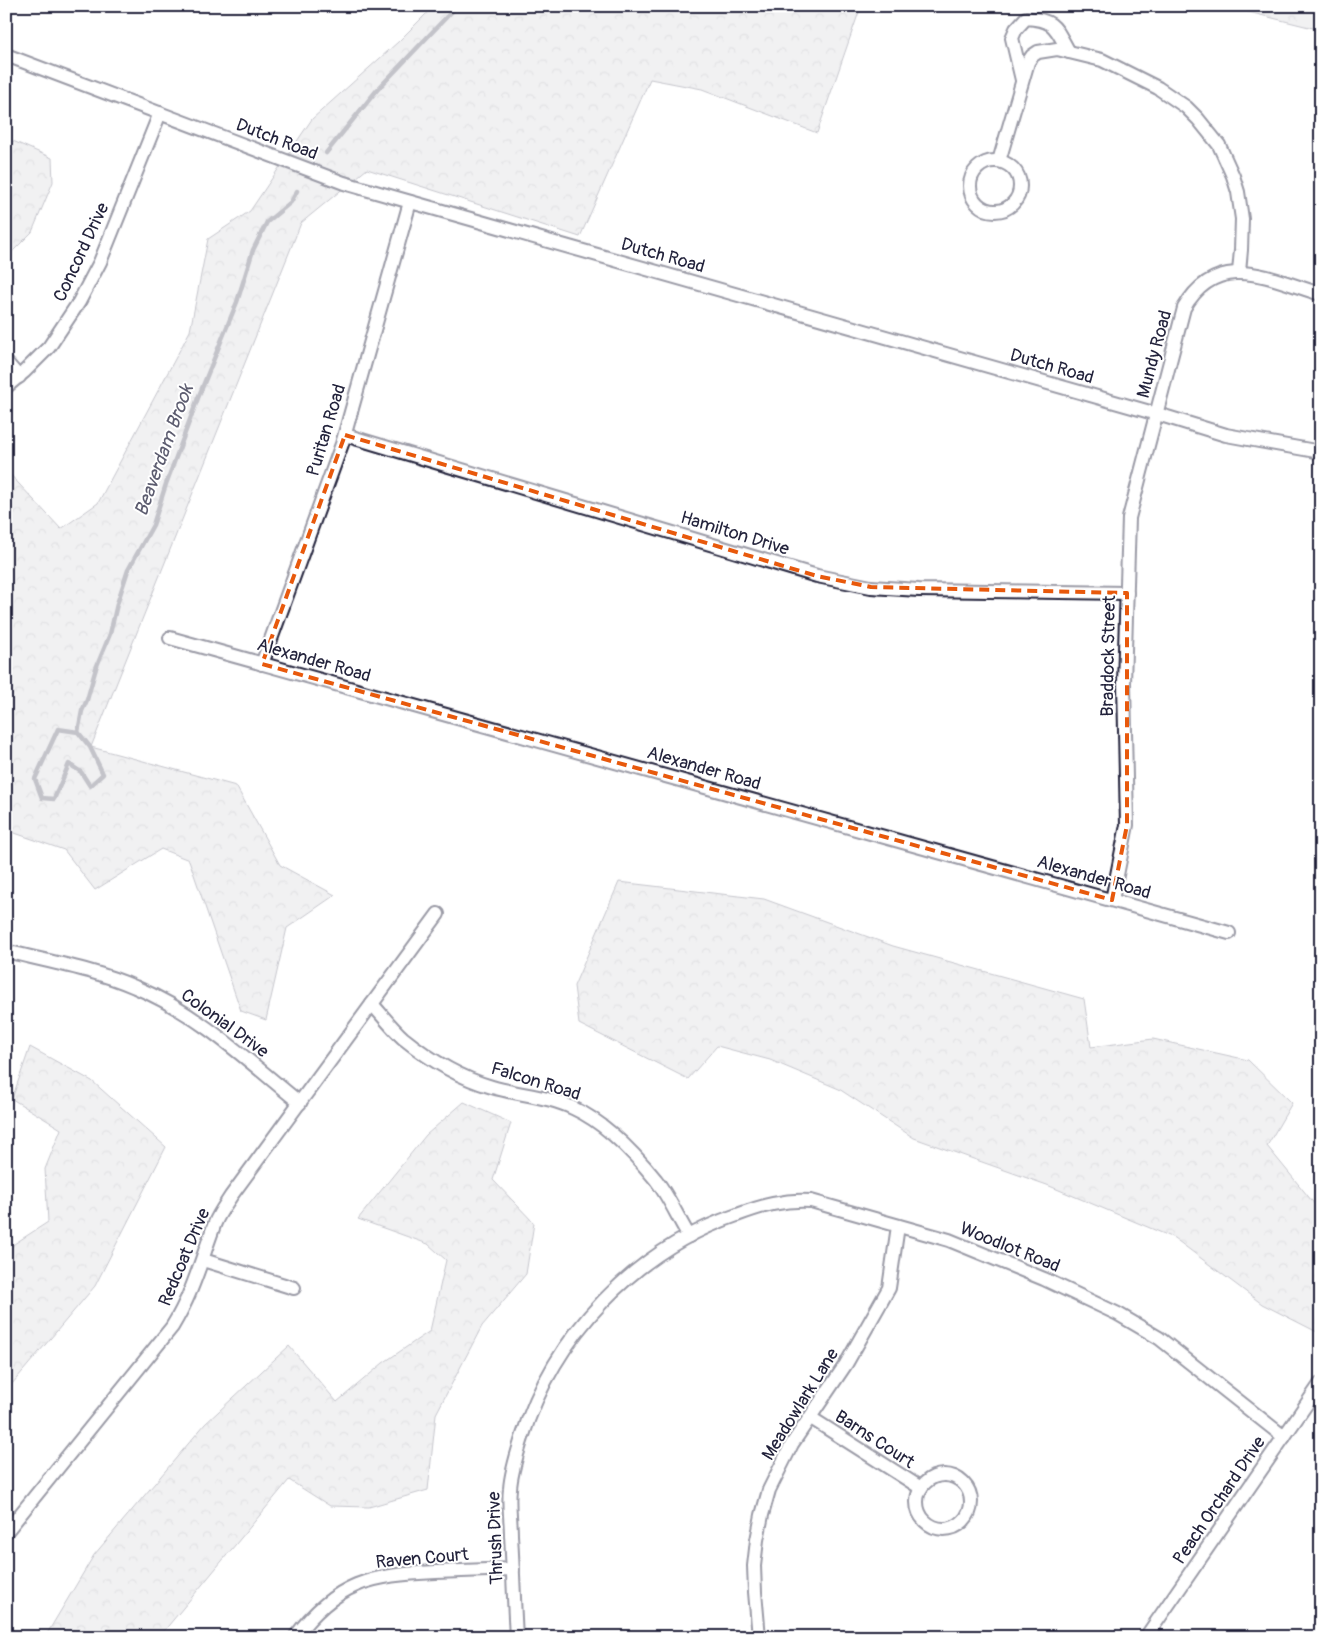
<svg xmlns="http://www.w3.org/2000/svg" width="1327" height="1643" font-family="Pangolin,sans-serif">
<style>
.forest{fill:url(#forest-crowns);stroke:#80808e}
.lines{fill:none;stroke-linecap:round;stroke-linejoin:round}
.stream{stroke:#7a7a88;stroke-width:4.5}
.minor-casing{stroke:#22223b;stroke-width:16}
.minor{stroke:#fff;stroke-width:12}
.marked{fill:none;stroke:#e8590c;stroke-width:4;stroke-dasharray:10 6;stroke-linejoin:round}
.labels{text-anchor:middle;stroke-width:4;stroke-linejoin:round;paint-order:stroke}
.street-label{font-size:18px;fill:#22223b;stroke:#fff}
.water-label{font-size:19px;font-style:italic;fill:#5c5c6f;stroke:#fff}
</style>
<defs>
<pattern id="forest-crowns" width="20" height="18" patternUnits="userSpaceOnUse" patternTransform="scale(1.25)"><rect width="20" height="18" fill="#dfdfe2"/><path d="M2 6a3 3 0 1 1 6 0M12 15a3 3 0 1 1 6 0" fill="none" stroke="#bfbfc3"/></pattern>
</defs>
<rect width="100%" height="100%" fill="#fff"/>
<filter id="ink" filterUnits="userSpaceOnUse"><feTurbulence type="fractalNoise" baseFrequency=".02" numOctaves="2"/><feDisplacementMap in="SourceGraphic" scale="10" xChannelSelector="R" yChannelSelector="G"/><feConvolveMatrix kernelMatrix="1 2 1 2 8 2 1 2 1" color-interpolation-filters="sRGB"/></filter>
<g filter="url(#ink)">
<g class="forest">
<polygon points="434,6 861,6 817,133 702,89 650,79 580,237 367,169 301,223 91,747 236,786 280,865 335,895 287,928 266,1020 241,1011 189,860 161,849 95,890 64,850 6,830 6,470 61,529 98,503 190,331 208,239 250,211 312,119 398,42"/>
<polygon points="1224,6 1321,6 1321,30"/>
<polygon points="6,138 52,158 53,182 32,232 6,258"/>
<polygon points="619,882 764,899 893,946 1084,999 1091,1047 1153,1039 1248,1060 1292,1103 1267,1146 1321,1212 1321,1334 1262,1304 1174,1238 1047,1185 914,1138 839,1089 770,1060 717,1046 688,1079 579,1024 574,986"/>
<polygon points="30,1047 92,1081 166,1147 95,1286 6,1391 6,1254 14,1244 48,1222 45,1169 61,1129 12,1099"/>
<polygon points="464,1102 511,1123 493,1180 534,1223 526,1274 482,1326 436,1414 428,1490 369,1507 330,1506 289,1480 159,1637 45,1637 94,1555 205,1424 289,1346 337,1402 383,1363 430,1331 446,1260 428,1244 358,1219 426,1135"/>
</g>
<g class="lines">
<g class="stream">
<polyline points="326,153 377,90 457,6"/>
<polygon points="58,729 78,732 90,747 103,774 90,786 81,772 69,764 54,799 42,798 35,779"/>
<polyline points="78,732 82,711 87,700 96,668 110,634 117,604 128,570 153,525 166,484 198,398 237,302 253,250 267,222 291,202 297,191"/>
</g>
<g class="minor-casing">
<g id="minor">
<polyline points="6,55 344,183 1164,416 1226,435 1321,452"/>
<path d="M1022,80L1012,38L1016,29L1026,18C1056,20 1055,28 1069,52"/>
<circle cx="995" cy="186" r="25"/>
<polyline points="999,161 1028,62 1032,56 1038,52 1057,49 1102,60 1158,88 1186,107 1198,119 1219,145 1233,176 1238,192 1242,219 1241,250 1239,272"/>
<polyline points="6,362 19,377"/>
<polyline points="6,387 24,372 49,347 79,302 100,262 160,113"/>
<polyline points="345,435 817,576 871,587 919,590 1127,593"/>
<polyline points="170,638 1229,933"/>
<polyline points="262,664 342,444 410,202"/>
<path d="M1112,900L1127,825L1124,683L1129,518L1184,308C1218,249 1270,279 1321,294"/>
<path d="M6,951C49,962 94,969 135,987C198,1013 247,1060 300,1103"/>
<path d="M372,1004C382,1015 392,1028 403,1038C429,1059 460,1078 492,1087C519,1095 548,1096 573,1108C604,1122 635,1154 656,1180C669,1197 678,1218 689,1236"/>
<polyline points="203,1260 294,1288"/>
<polyline points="811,1418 921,1488"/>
<circle cx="944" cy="1502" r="27"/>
<path d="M6,1532L172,1327C193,1293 201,1260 215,1223C219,1213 226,1204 231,1196L438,914"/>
<path d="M295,1637C336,1582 371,1575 436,1572C461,1571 487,1570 513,1569"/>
<path d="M516,1637C514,1603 513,1569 511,1535C511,1520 508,1504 510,1489C511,1472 517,1454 522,1438C554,1335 635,1250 737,1215C761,1206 785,1199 811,1201L949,1240L1044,1279L1118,1314L1159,1338L1284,1437"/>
<polyline points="759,1637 755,1592 754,1566 757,1540 762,1515 769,1490 792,1444 846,1364 889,1288 898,1226"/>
<polyline points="1146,1637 1321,1383"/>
</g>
</g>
<use href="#minor" class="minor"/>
</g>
</g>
<path d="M0 0H1327V1643H0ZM345,435L817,576L871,587L1127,593V825L1112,900L262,664Z" fill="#fff" fill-opacity=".55" fill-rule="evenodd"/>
<path class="marked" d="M345,435L817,576L871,587L1127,593V825L1112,900L262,664Z"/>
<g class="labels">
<g class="street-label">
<text transform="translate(277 139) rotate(21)" y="6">Dutch Road</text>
<text transform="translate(81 252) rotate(-65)" y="6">Concord Drive</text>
<text transform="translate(663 255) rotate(16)" y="6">Dutch Road</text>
<text transform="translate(1154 354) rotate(-75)" y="6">Mundy Road</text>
<text transform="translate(1052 366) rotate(16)" y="6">Dutch Road</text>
<text transform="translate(326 430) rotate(-73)" y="6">Puritan Road</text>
<text transform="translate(735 533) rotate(17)" y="6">Hamilton Drive</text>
<text transform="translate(1108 656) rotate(-89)" y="6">Braddock Street</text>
<text transform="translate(314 660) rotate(16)" y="6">Alexander Road</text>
<text transform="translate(704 768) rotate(16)" y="6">Alexander Road</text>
<text transform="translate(1094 877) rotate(16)" y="6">Alexander Road</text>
<text transform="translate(225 1023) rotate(36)" y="6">Colonial Drive</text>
<text transform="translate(536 1081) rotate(17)" y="6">Falcon Road</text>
<text transform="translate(1010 1247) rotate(22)" y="6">Woodlot Road</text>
<text transform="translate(184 1257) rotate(-67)" y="6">Redcoat Drive</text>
<text transform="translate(800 1404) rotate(-58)" y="6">Meadowlark Lane</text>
<text transform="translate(875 1439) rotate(33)" y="6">Barns Court</text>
<text transform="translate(1219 1500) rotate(-56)" y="6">Peach Orchard Drive</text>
<text transform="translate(495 1538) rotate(-92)" y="6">Thrush Drive</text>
<text transform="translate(422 1558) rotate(-5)" y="6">Raven Court</text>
</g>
<g class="water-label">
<text transform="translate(163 450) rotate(-70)" y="7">Beaverdam Brook</text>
</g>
</g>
<rect width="1327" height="1643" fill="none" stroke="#fff" stroke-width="25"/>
<rect x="12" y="12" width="1302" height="1618" fill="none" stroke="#22223b" stroke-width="2" filter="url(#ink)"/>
</svg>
